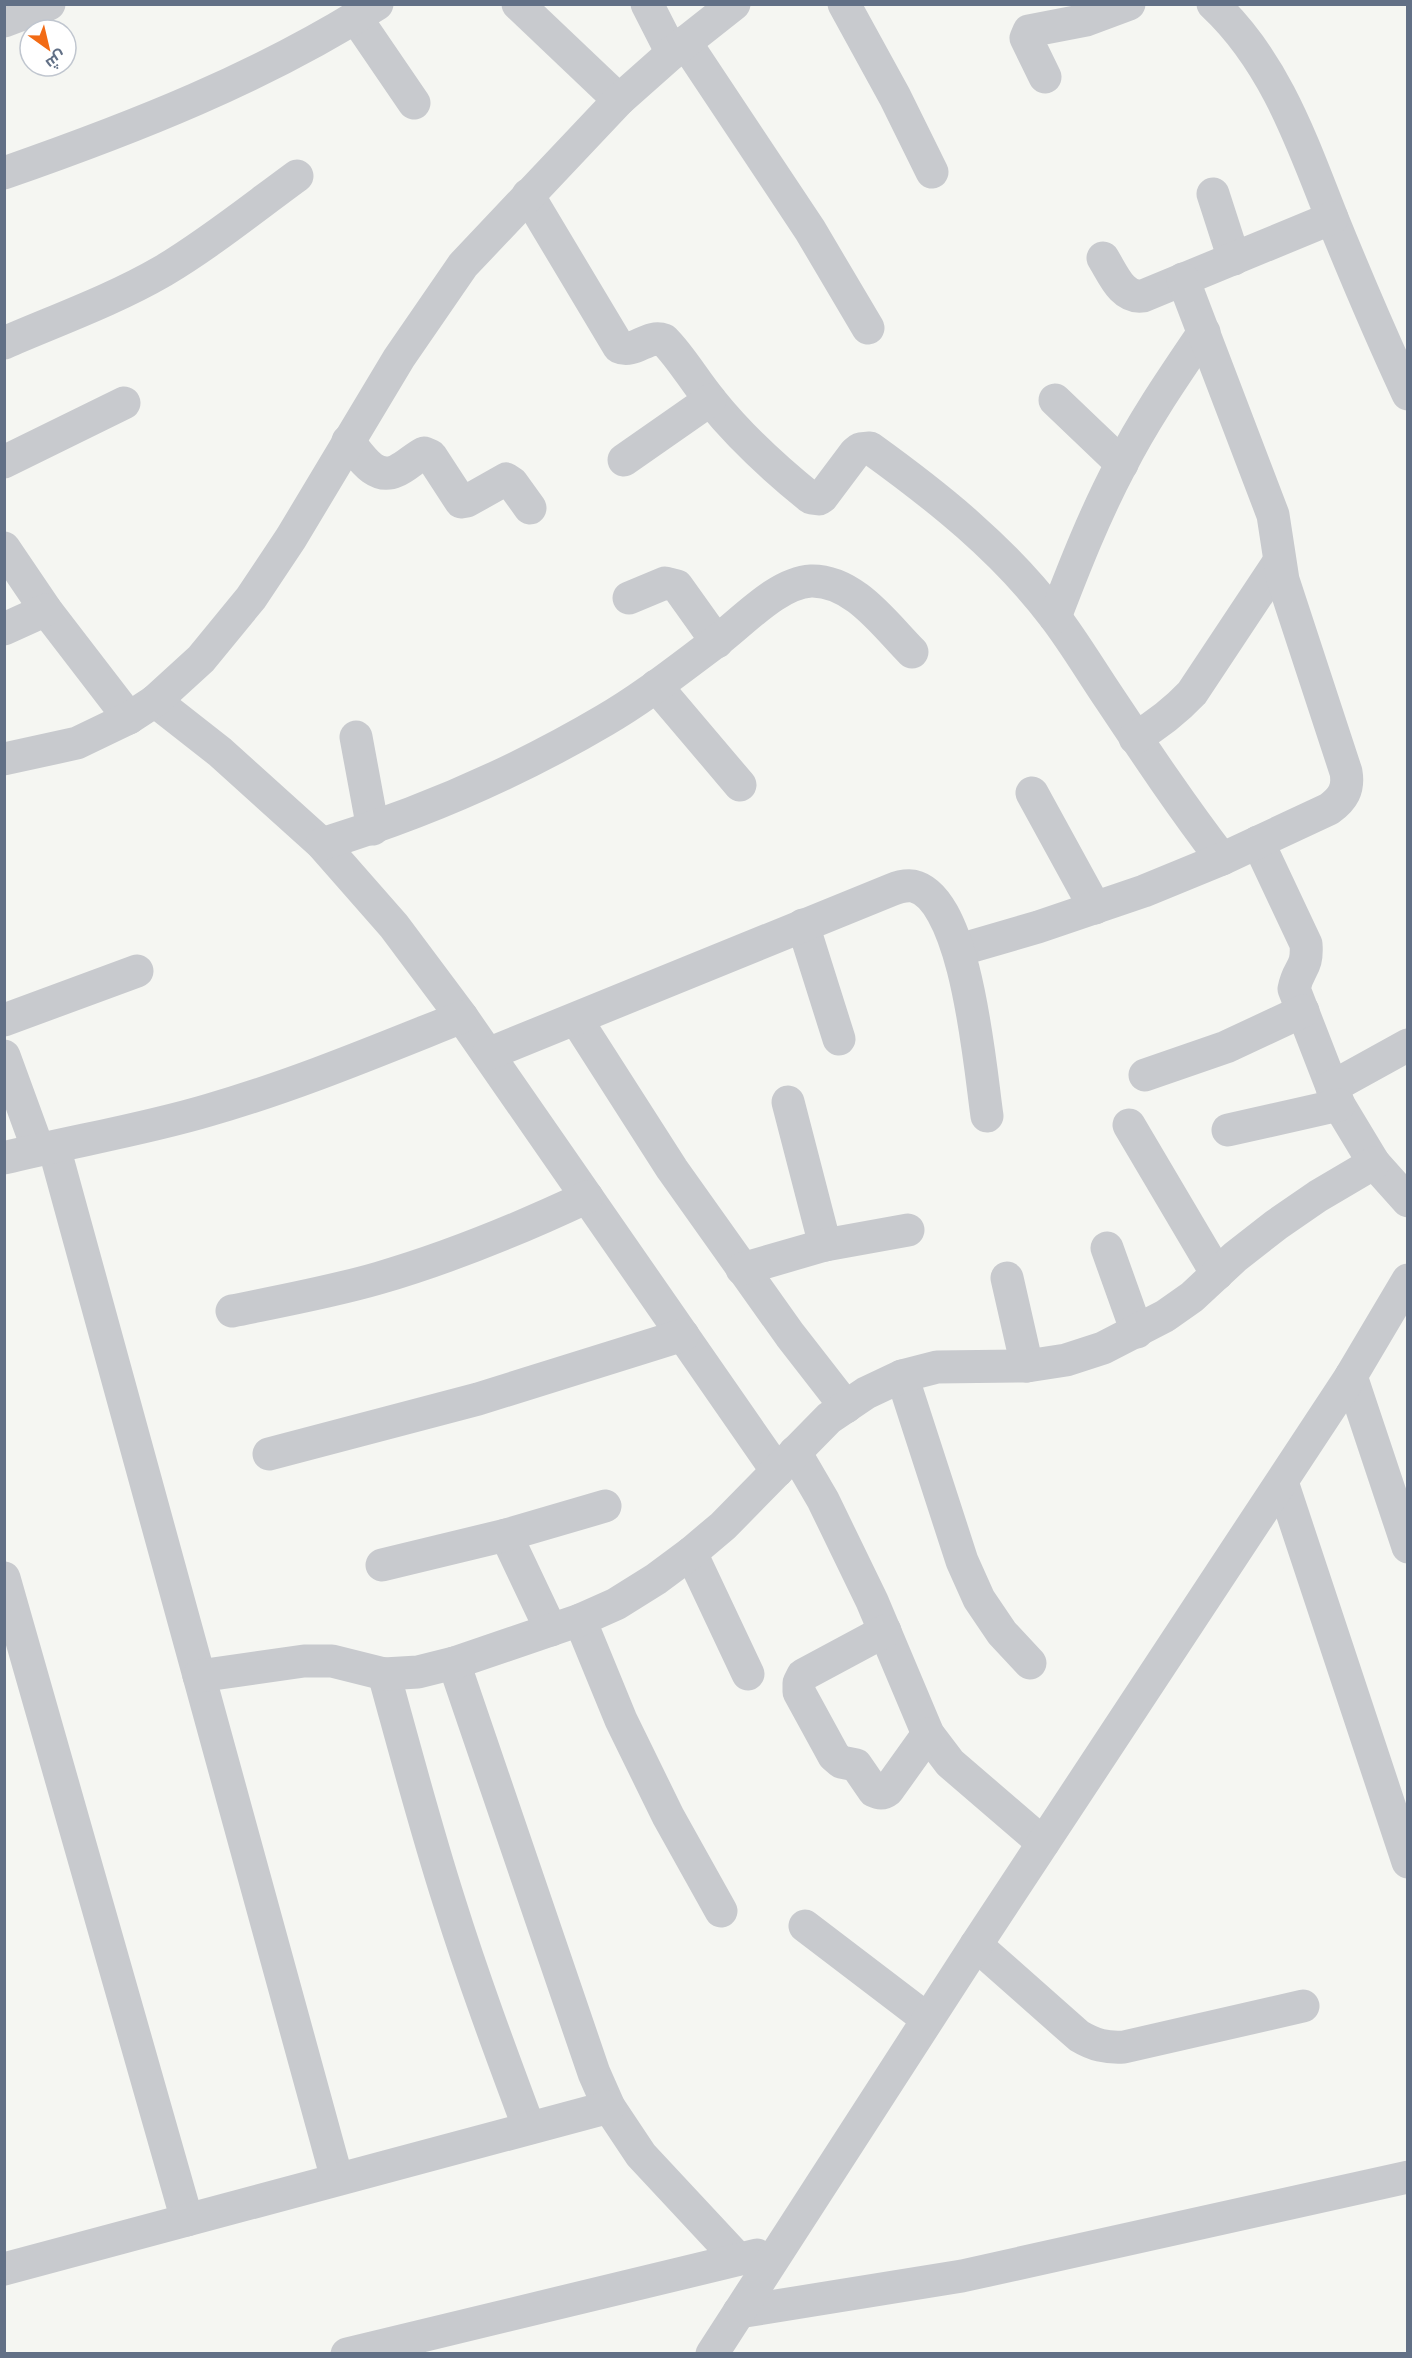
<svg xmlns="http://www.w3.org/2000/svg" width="1412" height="2358" font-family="'Fira Sans Condensed',Cairo,sans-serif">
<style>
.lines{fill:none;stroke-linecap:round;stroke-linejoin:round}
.minor{stroke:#c8cace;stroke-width:33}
</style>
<rect width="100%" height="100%" fill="#f5f6f2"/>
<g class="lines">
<g class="minor">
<polyline points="518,4 619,100"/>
<polyline points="647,4 672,53"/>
<polyline points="844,4 895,97 932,172"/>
<path d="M1213,4C1275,62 1302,142 1332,218C1356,277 1381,336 1408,394"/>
<polyline points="356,18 414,103"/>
<polyline points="4,21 49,4"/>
<polyline points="685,42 810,230 868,328"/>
<polyline points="1045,77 1026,38 1029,31 1086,20 1129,4"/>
<path d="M4,173C133,128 261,78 377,4"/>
<polyline points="1213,194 1234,259"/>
<path d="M528,195L619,347C634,354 648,334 664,340C682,358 695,382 712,402C741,438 775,469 811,498L819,499L822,497L855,453L860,449L870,448C938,497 1003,549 1054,616C1074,642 1091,671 1110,699C1146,753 1182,807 1222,859"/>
<path d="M1103,258C1113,274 1122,299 1143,296L1332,218"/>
<path d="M4,343C57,320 113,300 163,271C210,243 253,208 297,176"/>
<polyline points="1055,400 1122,464"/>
<path d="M348,441C360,455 374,481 396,471C406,467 414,458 424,453L431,456L461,502L467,501L506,479L512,483L530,508"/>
<polyline points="624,460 710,400"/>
<polyline points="4,462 124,403"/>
<polyline points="4,548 46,610 129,718"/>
<polyline points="629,598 665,583 677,586 717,642"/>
<path d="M1055,617C1075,565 1095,514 1121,465C1145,418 1175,375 1204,332"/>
<polyline points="4,629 46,610"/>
<polyline points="656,686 740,785"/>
<polyline points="155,701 220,752 322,844 394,926 462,1017 777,1471"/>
<polyline points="356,737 373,829"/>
<path d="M1135,738C1157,725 1175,711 1192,693L1279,562"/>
<polyline points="4,759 77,743 129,718 155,701 201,659 251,598 291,538 399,358 463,265 619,100 672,53 734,4"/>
<polyline points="1032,793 1095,908"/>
<path d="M1258,842L1306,944C1308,970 1298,967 1294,989L1339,1105L1374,1163L1408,1201"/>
<path d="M322,844C420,814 517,772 605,720C643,698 678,670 713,644C741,624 776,583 811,581C854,580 885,625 912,652"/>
<polyline points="803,925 839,1039"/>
<path d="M959,950L1038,927L1144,891L1222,859L1329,809C1343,799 1349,789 1346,772L1283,580L1273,515L1183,279"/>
<polyline points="576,1019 672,1169 790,1335 846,1407"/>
<polyline points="4,1020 137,971"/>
<path d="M488,1054L891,890C898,887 905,885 913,886C967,898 980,1069 987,1116"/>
<polyline points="4,1056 38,1149"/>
<polyline points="1145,1075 1226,1047 1303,1011"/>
<polyline points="1332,1087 1408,1045"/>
<polyline points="788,1102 825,1245"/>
<polyline points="1129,1125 1217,1274"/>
<polyline points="1228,1130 1339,1105"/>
<polyline points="54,1147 337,2179"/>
<path d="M4,1158C73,1141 142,1130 209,1110C296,1085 379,1050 462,1017"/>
<polyline points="1107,1248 1137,1332"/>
<polyline points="742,1269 825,1245 908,1230"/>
<polyline points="1007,1278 1027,1366"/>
<path d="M232,1311C281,1301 331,1292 379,1278C451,1257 519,1229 587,1197"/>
<polyline points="902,1376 962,1561 979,1599 1002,1633 1030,1663"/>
<polyline points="1351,1376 1408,1547"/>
<polyline points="795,1452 823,1500 872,1601 928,1734 950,1763 1043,1843"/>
<polyline points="269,1454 478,1399 683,1335"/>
<polyline points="1282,1482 1408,1862"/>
<polyline points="506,1535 551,1630"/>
<polyline points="691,1553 748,1674"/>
<polyline points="382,1565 506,1535 605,1506"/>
<polyline points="4,1578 187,2220"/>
<polyline points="580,1620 621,1720 668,1816 721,1911"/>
<path d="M885,1631L803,1675L799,1683V1692L834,1756L841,1762L856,1765L874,1791C880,1794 883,1794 888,1790L928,1734"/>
<polyline points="454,1663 594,2073 609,2107 641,2155 738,2259"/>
<path d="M384,1674C405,1750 425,1826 449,1901C473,1978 501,2053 529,2128"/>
<polyline points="199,1676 304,1661 332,1661 384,1674 418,1672 454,1663 580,1620 616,1604 656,1579 691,1553 723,1526 829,1418 866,1393 902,1376 937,1367 1027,1366 1066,1360 1103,1348 1165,1316 1192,1297 1235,1257 1276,1225 1318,1196 1374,1163"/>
<polyline points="805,1926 927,2019"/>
<path d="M976,1945L1079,2036C1094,2045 1106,2048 1124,2047L1303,2006"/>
<polyline points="4,2269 609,2107"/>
<polyline points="739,2312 962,2276 1408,2177"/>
<polyline points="347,2354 757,2255"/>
<polyline points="712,2354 976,1945 1351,1376 1408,1280"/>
</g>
</g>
<rect width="1412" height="2358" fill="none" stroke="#627086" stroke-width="12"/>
<g transform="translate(48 48) rotate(146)"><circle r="28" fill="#ffffff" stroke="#c0c6cf" stroke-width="1.5"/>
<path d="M0-4.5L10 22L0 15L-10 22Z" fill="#f26b15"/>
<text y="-9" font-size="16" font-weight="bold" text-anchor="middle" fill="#627086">ش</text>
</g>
</svg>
